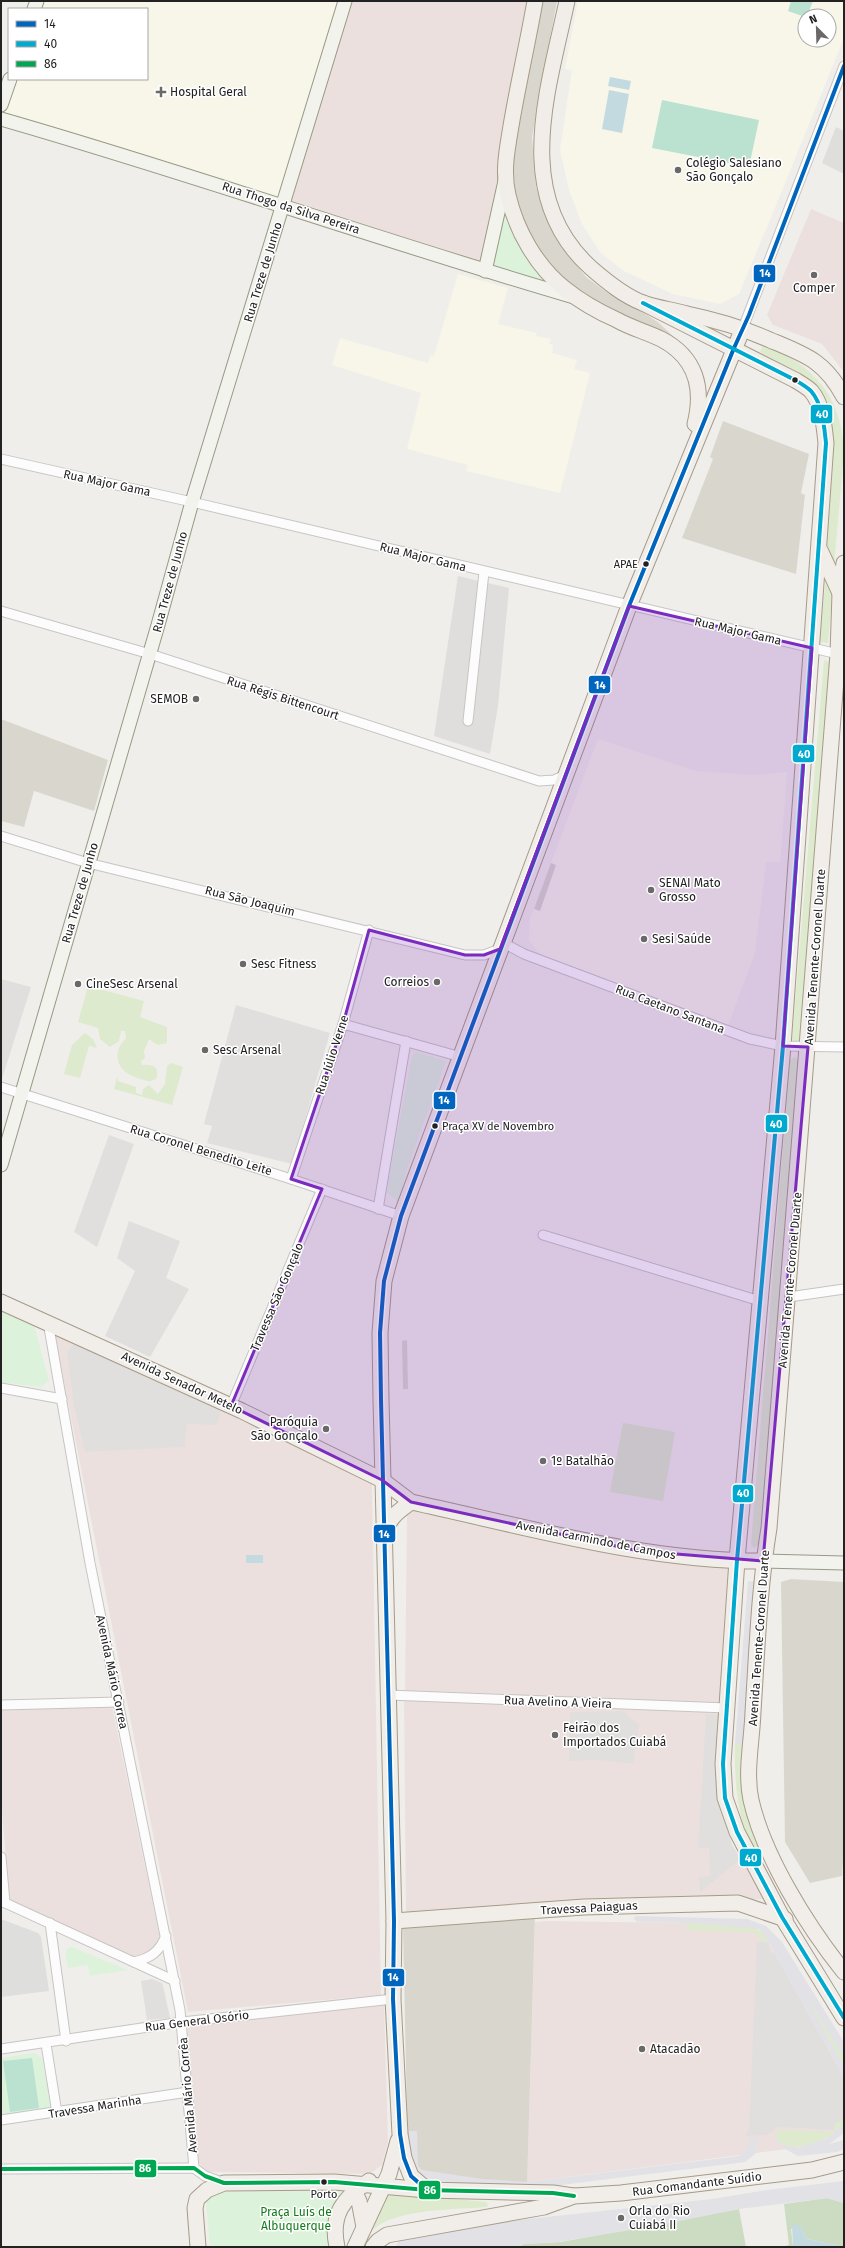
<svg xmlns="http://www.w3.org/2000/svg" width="845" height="2248" font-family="'Fira Sans',sans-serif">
<rect width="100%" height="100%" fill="#f0eeeb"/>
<!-- residential -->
<g fill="#dfdedc">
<polygon points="836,127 844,131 844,174 822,163"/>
<polygon points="458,576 509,588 498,706 490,754 434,736"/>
</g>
<!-- commercial -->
<g fill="#ece0de">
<polygon points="349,1 530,1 482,265 289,202"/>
<polygon points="811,209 844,223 844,372 822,344 773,325 767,315"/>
<polygon points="54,1331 372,1483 381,1995 188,2012"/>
<polygon points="407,1508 733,1563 720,1705 405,1693"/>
<polygon points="404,1699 721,1711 718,1799 732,1845 765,1899 406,1915"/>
<polygon points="112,1706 160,1939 151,1950 134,1957 9,1901 1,1795 1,1709"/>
<polygon points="547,1921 690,1923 763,1933 844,2078 844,2124 833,2135 796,2148 527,2182 535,1922"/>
<polygon points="384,2004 388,2142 382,2165 370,2174 207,2172 198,2162 187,2026"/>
</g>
<!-- education -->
<g fill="#f7f6e9" fill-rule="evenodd">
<polygon points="37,1 344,1 283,205 1,119 1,105 10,79 147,79 147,9 34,9"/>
<path d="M578 1H844V38L779 198 739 294 720 304 673 294 622 270 600 252 582 224 569 190 560 150 572 70 565 69ZM805 16H829V40H805Z"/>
<polygon points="458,274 508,288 498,324 537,333 536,336 551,339 549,344 553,345 552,353 577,360 574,369 590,373 560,493 466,471 468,465 407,449 421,393 332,365 340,338 428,363 430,355 434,356"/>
<polygon points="598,739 696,771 752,775 787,772 780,862 766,862 755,953 728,1025 540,955 529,940 530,919"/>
</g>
<!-- religious -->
<polygon fill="#dededc" points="1,1919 38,1933 41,1937 49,1991 1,1997"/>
<!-- construction -->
<g fill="#d9d7cd">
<polygon points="538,1 557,1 532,137 536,187 544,212 567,253 586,277 609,294 640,310 659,323 675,338 623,320 547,269 518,215 509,157"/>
<polygon points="723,421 809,454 801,493 805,495 796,574 682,538 713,459 710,457"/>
<polygon points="1,719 108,760 94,811 34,791 24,827 1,821"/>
<polygon points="551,863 556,865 540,911 534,909"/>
<polygon points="407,1340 408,1389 403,1389 402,1341"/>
<polygon points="791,1579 844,1582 844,1845 842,1876 810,1883 785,1842 781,1582"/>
<polygon points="535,1916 527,2185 425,2180 408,2164 403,1927"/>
</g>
<!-- grass -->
<g fill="#ddeacd">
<path d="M763 345C815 365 842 397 844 453L834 566 826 549 833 467 832 422 817 393 807 381 791 369 760 352Z"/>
<polygon points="826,577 832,595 828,643 819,642"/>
<polygon points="824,660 830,662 801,1040 798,1043 794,1043 792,1039"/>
<path d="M88 986 144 1001 140 1017 167 1027V1043L158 1045 149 1039 144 1051 145 1058 141 1061 142 1065C152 1064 161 1067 156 1079 150 1082 147 1081 141 1079 119 1074 109 1056 126 1038L125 1031H121L119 1041 110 1047 100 1039 98 1028 78 1022Z"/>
<polygon points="85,1033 93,1039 97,1048 89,1046 80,1078 64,1074 72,1045"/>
<polygon points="795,1057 798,1060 760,1544 754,1548 751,1544 790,1060"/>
<polygon points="171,1063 183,1067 172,1105 114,1089 117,1077 118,1081 136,1087 136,1093 142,1095 143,1089 149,1085 158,1094 165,1084 167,1066"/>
<polygon points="623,1423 675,1432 663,1501 610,1492"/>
<path d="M735 1744 743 1745 761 1844 759 1850C736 1835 734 1770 735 1744Z"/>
<polygon points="687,1922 756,1928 763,1933 769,1943 764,1942 753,1932 687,1930"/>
<polygon points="798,1984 844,2057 844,2066"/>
<path d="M844 2119V2124C830 2140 794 2157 776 2139L777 2130 834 2132 835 2123Z"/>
<path d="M385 2192 486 2202 488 2205 487 2207C455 2210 389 2208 369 2234Z"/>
</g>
<!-- forest -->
<g fill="#ccdcc3">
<polygon points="827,2198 844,2203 844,2247 807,2239 800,2226 791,2229 793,2247 781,2247 789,2245 784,2204"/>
<polygon points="739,2209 746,2247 519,2247 524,2244 561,2242"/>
</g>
<!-- park -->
<g fill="#dcf2db">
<polygon points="507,214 557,289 490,268 504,215"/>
<polygon points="416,1052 446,1061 407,1169 398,1201 387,1193 388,1183 412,1057"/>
<polygon points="1,1310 34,1325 49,1381 41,1387 1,1382"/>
<polygon points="72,1947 128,1970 90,1976 88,1965 68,1968 65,1954 67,1949"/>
<polygon points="34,2053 42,2058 51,2107 43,2111 1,2116 1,2058"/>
<polygon points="333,2189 343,2192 333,2247 210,2247 206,2201 216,2192"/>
</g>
<!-- pitch -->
<g fill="#bbe2d1">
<polygon points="791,1 813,1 807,16 805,17 788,11"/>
<polygon points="662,100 759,120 749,167 652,148"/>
<polygon points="32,2058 39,2108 10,2112 3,2061"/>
</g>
<!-- parking -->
<g fill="#e0dfde">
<polygon points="1,979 31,987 1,1082"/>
<polygon points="236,1005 330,1033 292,1164 207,1143 212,1126 204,1124"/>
<polygon points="109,1135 134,1144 97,1247 74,1232"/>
<polygon points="129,1221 180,1241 166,1278 189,1289 150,1357 105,1336 135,1271 117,1258"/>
<polygon points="74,1344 221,1411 217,1425 187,1424 185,1447 85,1452 74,1406 67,1352"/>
<polygon points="623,1711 639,1725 633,1764 599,1760 569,1761 570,1712"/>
<polygon points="706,1714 720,1715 718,1799 732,1845 741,1859 700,1892 699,1877 710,1876 709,1848 698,1848"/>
<polygon points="757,1942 769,1943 770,1953 774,1952 844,2078 842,2083 844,2088 844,2119 835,2123 834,2130 778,2127 767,2135 745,2136 749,2129"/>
<polygon points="152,1979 162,1983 163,1986 170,2018 147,2020 141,1981"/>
</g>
<!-- plaza -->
<g fill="#e2e1e5">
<polygon points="748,1581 756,1582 743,1745 735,1744"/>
<polygon points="635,1916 747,1919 766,1926 782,1942 844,2042 844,2057 804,1994 844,2066 844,2078 769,1943 759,1929 690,1923 637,1922 634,1919"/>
<polygon points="844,2124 844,2133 829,2144 844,2140 844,2149 837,2152 798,2156 787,2150 777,2142 776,2139 783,2145 797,2148 827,2138"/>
<polygon points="409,2131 417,2131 418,2166 422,2170 482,2179 527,2182 739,2156 747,2149 750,2138 758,2137 755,2154 745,2162 553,2186 492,2188 419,2178 408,2164"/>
<polygon points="844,2181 844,2203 827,2198 739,2209 655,2226 558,2242 524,2244 519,2247 395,2247 402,2237 501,2222 712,2199 767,2190"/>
</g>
<!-- water -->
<g fill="#c2dae0">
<polygon points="610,77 631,81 629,90 608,86"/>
<polygon points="609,90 629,94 622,133 602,129"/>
<rect x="246" y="1555" width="17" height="8"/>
<polygon points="792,2224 800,2226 807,2239 844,2247 793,2247"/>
</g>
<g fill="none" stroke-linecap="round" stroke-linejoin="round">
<defs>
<g id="street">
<polyline points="743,328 844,66"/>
<polyline points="1,459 192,502 838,654"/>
<polyline points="1,611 150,654 539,781 554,780 565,775"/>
<polyline points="468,721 484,572"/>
<polyline points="1,836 88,863 465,955 484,955 500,949"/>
<polyline points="502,942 524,954 750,1039 783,1046 844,1047"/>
<polyline points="343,1024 461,1057"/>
<polyline points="1,1087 291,1179 401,1216"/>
<polyline points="291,1179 343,1024 369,930"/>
<polyline points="378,1209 406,1041"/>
<polyline points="543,1235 760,1301"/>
<polyline points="789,1297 844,1289"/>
<polyline points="48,1322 90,1563 180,2010 194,2168"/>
<polyline points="1,1388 62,1399"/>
<polyline points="231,1406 322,1189"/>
<polyline points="388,1695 727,1708"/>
<polyline points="1,1705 119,1702"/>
<polyline points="1,1857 5,1903"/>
<polyline points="1,1901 175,1981"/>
<polyline points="50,1923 66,2041"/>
<path d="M134 1962C151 1958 159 1952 166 1936"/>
<polyline points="46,2044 57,2113"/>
<polyline points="1,2049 182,2022 393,1999"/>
<polyline points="1,2120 188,2092"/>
<polyline points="1,2169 194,2168 205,2176 224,2183"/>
</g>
<g id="secondary">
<polyline points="34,9 37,1"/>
<polyline points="1,105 10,79"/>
<path d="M1 119C193 174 382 241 574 297"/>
<polyline points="485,271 505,181"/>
<polyline points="1,1165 158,625 192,502 345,1"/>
<polyline points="763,1561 844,1563"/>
</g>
<g id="primary">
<path d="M535 1C528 41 519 80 512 120 508 145 502 170 508 195 516 230 536 266 565 289 580 301 599 312 617 320 631 328 647 332 661 339 696 357 704 388 695 424"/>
<path d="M567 1C548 91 511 196 591 268 606 281 624 296 643 303 657 308 673 310 687 314 716 320 743 328 770 340 806 355 825 361 844 397"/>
<path d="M643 303 795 380C800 383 807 387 811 391 823 405 824 426 826 443L783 1046 737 1560 723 1764 725 1798 737 1832 782 1917 844 2018"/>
<polyline points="820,550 840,593"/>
<path d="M844 563 840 593 838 654 769 1528C759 1589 757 1651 753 1712 752 1741 745 1772 751 1800 764 1857 808 1927 844 1972"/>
<path d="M1 1302 242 1411 382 1480 411 1502C527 1527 644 1561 763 1561"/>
<path d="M385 1533C389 1517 399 1511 411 1502"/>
<polyline points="394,1921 584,1907 738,1903 785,1919"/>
<polyline points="351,2185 359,2201 364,2227"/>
<polyline points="427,2190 411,2176 404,2158 400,2134 393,1999 394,1921 381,1400 380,1333 384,1281 401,1216 629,606 743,328"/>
<polyline points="198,2247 195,2208 197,2199 207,2190 224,2183 334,2182 427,2190 553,2193 573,2196"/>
<path d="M337 2247C330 2215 343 2198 369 2181"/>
<polyline points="355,2247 389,2174 398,2141"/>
<polyline points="373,2247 378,2241 387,2235 544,2207 574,2196 621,2193 812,2170 844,2162"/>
</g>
</defs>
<!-- street casing -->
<use href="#street" stroke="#c6c5c3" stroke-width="11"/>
<!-- secondary casing -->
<use href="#secondary" stroke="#989984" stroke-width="15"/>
<!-- primary casing -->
<use href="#primary" stroke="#a59b89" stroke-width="17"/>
<!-- street -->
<use href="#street" stroke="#fdfcfc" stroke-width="9"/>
<!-- secondary -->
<use href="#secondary" stroke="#f3f3ed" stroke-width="13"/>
<!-- primary -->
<use href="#primary" stroke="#f1ede8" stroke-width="15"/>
<defs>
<polyline id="bus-1" points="427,2190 411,2176 404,2158 400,2134 393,1999 394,1921 381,1400 380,1333 384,1281 401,1216 629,606 734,348 749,315 844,66"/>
<path id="bus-2" d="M643 303 795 380C800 383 807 387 811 391 823 405 824 426 826 443L783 1046 737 1560 723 1764 725 1798 737 1832 782 1917 844 2018"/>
<polyline id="bus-3" points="1,2169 194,2168 205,2176 224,2183 334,2182 427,2190 553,2193 574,2196"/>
</defs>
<!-- bus-1 casing -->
<use href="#bus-1" stroke="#fff" stroke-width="7"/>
<!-- bus-2 casing -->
<use href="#bus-2" stroke="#fff" stroke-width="7"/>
<!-- bus-3 casing -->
<use href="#bus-3" stroke="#fff" stroke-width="7"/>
<!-- bus-1 -->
<use href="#bus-1" stroke="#0065bd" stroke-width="4"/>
<!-- bus-2 -->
<use href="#bus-2" stroke="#00a9ce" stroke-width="4"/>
<!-- bus-3 -->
<use href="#bus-3" stroke="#00a651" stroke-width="4"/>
</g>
<!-- marked area -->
<path fill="#7b2cbf" fill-opacity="0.2" stroke="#7b2cbf" stroke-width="3" stroke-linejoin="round" d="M629 606 812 648 783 1046 808 1047 763 1561 639 1551 411 1502 382 1480 231 1406 322 1189 291 1179 343 1024 369 930 465 955H484L500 949Z"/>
<!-- markers -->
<g fill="#6a6968" stroke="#fff" stroke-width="1.5">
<path d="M159 86h4v4h4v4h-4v4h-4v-4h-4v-4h4z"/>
<circle cx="678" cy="170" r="4"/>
<circle cx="814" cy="275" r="4"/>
<circle cx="196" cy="699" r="4"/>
<circle cx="651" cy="890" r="4"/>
<circle cx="644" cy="939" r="4"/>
<circle cx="243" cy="964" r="4"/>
<circle cx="437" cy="982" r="4"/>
<circle cx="78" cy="984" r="4"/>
<circle cx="205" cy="1050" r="4"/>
<circle cx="326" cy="1429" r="4"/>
<circle cx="543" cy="1461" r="4"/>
<circle cx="555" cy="1735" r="4"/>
<circle cx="642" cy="2049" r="4"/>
<circle cx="621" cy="2218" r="4"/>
</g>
<g fill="#222" stroke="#fff" stroke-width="1.5">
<circle cx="795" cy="380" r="3.5"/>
<circle cx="646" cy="564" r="3.5"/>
<circle cx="435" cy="1126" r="3.5"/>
<circle cx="324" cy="2182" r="3.5"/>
</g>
<g text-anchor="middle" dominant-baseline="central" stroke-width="3" stroke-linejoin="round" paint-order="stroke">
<!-- bus labels -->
<g font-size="11" fill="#222" stroke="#fff" text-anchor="end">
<text x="638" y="564">APAE</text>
<text x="442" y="1126" text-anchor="start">Praça XV de Novembro</text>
<text x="324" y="2194" text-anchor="middle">Porto</text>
</g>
<!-- poi labels -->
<g font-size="12" fill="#222" stroke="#fff" text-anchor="start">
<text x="170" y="92">Hospital Geral</text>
<text x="686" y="163">Colégio Salesiano<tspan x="686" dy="14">São Gonçalo</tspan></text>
<text x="814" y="288" text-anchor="middle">Comper</text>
<text x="188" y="699" text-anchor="end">SEMOB</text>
<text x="659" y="883">SENAI Mato<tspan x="659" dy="14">Grosso</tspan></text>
<text x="652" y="939">Sesi Saúde</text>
<text x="251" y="964">Sesc Fitness</text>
<text x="429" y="982" text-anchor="end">Correios</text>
<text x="86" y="984">CineSesc Arsenal</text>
<text x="213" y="1050">Sesc Arsenal</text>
<text x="318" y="1422" text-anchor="end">Paróquia<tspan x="318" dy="14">São Gonçalo</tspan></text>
<text x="551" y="1461">1º Batalhão</text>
<text x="563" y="1728">Feirão dos<tspan x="563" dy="14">Importados Cuiabá</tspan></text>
<text x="650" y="2049">Atacadão</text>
<text x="629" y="2211">Orla do Rio<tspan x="629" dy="14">Cuiabá II</tspan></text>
</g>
<!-- street labels -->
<g font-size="12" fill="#222" stroke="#fff">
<text transform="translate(291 208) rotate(18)">Rua Thogo da Silva Pereira</text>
<text transform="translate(263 272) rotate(-73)">Rua Treze de Junho</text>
<text transform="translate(107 483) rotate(12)">Rua Major Gama</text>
<text transform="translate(423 557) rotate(14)">Rua Major Gama</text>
<text transform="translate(170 582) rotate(-75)">Rua Treze de Junho</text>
<text transform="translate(738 631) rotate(13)">Rua Major Gama</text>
<text transform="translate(283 698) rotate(18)">Rua Régis Bittencourt</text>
<text transform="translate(80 893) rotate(-74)">Rua Treze de Junho</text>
<text transform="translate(250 901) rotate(14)">Rua São Joaquim</text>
<text transform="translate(815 957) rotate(-86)">Avenida Tenente-Coronel Duarte</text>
<text transform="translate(670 1009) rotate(21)">Rua Caetano Santana</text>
<text transform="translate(332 1055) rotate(-72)">Rua Júlio Verne</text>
<text transform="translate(201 1150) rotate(17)">Rua Coronel Benedito Leite</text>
<text transform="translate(790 1280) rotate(-85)">Avenida Tenente-Coronel Duarte</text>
<text transform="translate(277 1297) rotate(-67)">Travessa São Gonçalo</text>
<text transform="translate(182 1383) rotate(25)">Avenida Senador Metelo</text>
<text transform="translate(596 1540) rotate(11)">Avenida Carmindo de Campos</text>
<text transform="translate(759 1638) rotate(-86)">Avenida Tenente-Coronel Duarte</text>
<text transform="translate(112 1672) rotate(78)">Avenida Mário Correa</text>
<text transform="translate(558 1702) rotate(2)">Rua Avelino A Vieira</text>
<text transform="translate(589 1908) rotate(-3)">Travessa Paiaguas</text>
<text transform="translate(197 2021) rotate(-7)">Rua General Osório</text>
<text transform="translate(188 2095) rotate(-95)">Avenida Mário Corrêa</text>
<text transform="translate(95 2107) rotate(-9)">Travessa Marinha</text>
<text transform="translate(697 2184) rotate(-7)">Rua Comandante Suídio</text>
</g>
<!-- park labels -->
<g font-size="12" fill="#157b1c" stroke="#fff">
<text x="296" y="2212">Praça Luís de<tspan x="296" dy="14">Albuquerque</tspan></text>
</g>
</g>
<g stroke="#fff" stroke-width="1.5">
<rect x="753" y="264" width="23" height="19" rx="4" fill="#0065bd"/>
<rect x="810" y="404" width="23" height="20" rx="4" fill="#00a9ce"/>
<rect x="588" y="675" width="23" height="19" rx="4" fill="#0065bd"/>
<rect x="792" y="744" width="23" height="19" rx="4" fill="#00a9ce"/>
<rect x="433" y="1091" width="23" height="19" rx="4" fill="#0065bd"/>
<rect x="765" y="1114" width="23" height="19" rx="4" fill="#00a9ce"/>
<rect x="732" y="1484" width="22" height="19" rx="4" fill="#00a9ce"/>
<rect x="373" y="1524" width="23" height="19" rx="4" fill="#0065bd"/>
<rect x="739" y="1848" width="23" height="19" rx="4" fill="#00a9ce"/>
<rect x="382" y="1968" width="23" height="19" rx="4" fill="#0065bd"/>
<rect x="134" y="2159" width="23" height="19" rx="4" fill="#00a651"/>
<rect x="418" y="2180" width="23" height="20" rx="4" fill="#00a651"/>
</g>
<g font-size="11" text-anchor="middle" font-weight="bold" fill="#fff">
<text x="765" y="277">14</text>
<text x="822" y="418">40</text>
<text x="600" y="689">14</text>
<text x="804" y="758">40</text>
<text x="444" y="1104">14</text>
<text x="776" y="1128">40</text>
<text x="743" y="1497">40</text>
<text x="384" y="1538">14</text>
<text x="751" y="1862">40</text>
<text x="393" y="1981">14</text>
<text x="145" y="2172">86</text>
<text x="430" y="2194">86</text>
</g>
<!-- border -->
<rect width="845" height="2248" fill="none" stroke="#222222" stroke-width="4"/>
<!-- legend -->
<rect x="8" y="8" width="140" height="72" fill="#ffffff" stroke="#a7a7a7"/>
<rect x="16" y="21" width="20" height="6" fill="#0065bd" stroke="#a7a7a7"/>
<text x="44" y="28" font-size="12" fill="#222222">14</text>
<rect x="16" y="41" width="20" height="6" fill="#00a9ce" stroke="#a7a7a7"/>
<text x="44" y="48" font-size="12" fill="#222222">40</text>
<rect x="16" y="61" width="20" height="6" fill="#00a651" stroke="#a7a7a7"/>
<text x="44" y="68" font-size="12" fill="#222222">86</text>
<!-- north arrow -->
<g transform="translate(817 28) rotate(337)"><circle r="19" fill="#ffffff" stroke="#a7a7a7"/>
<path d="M0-3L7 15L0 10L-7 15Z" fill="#6a6968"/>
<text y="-6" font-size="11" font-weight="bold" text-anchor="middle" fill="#222222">N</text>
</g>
</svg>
